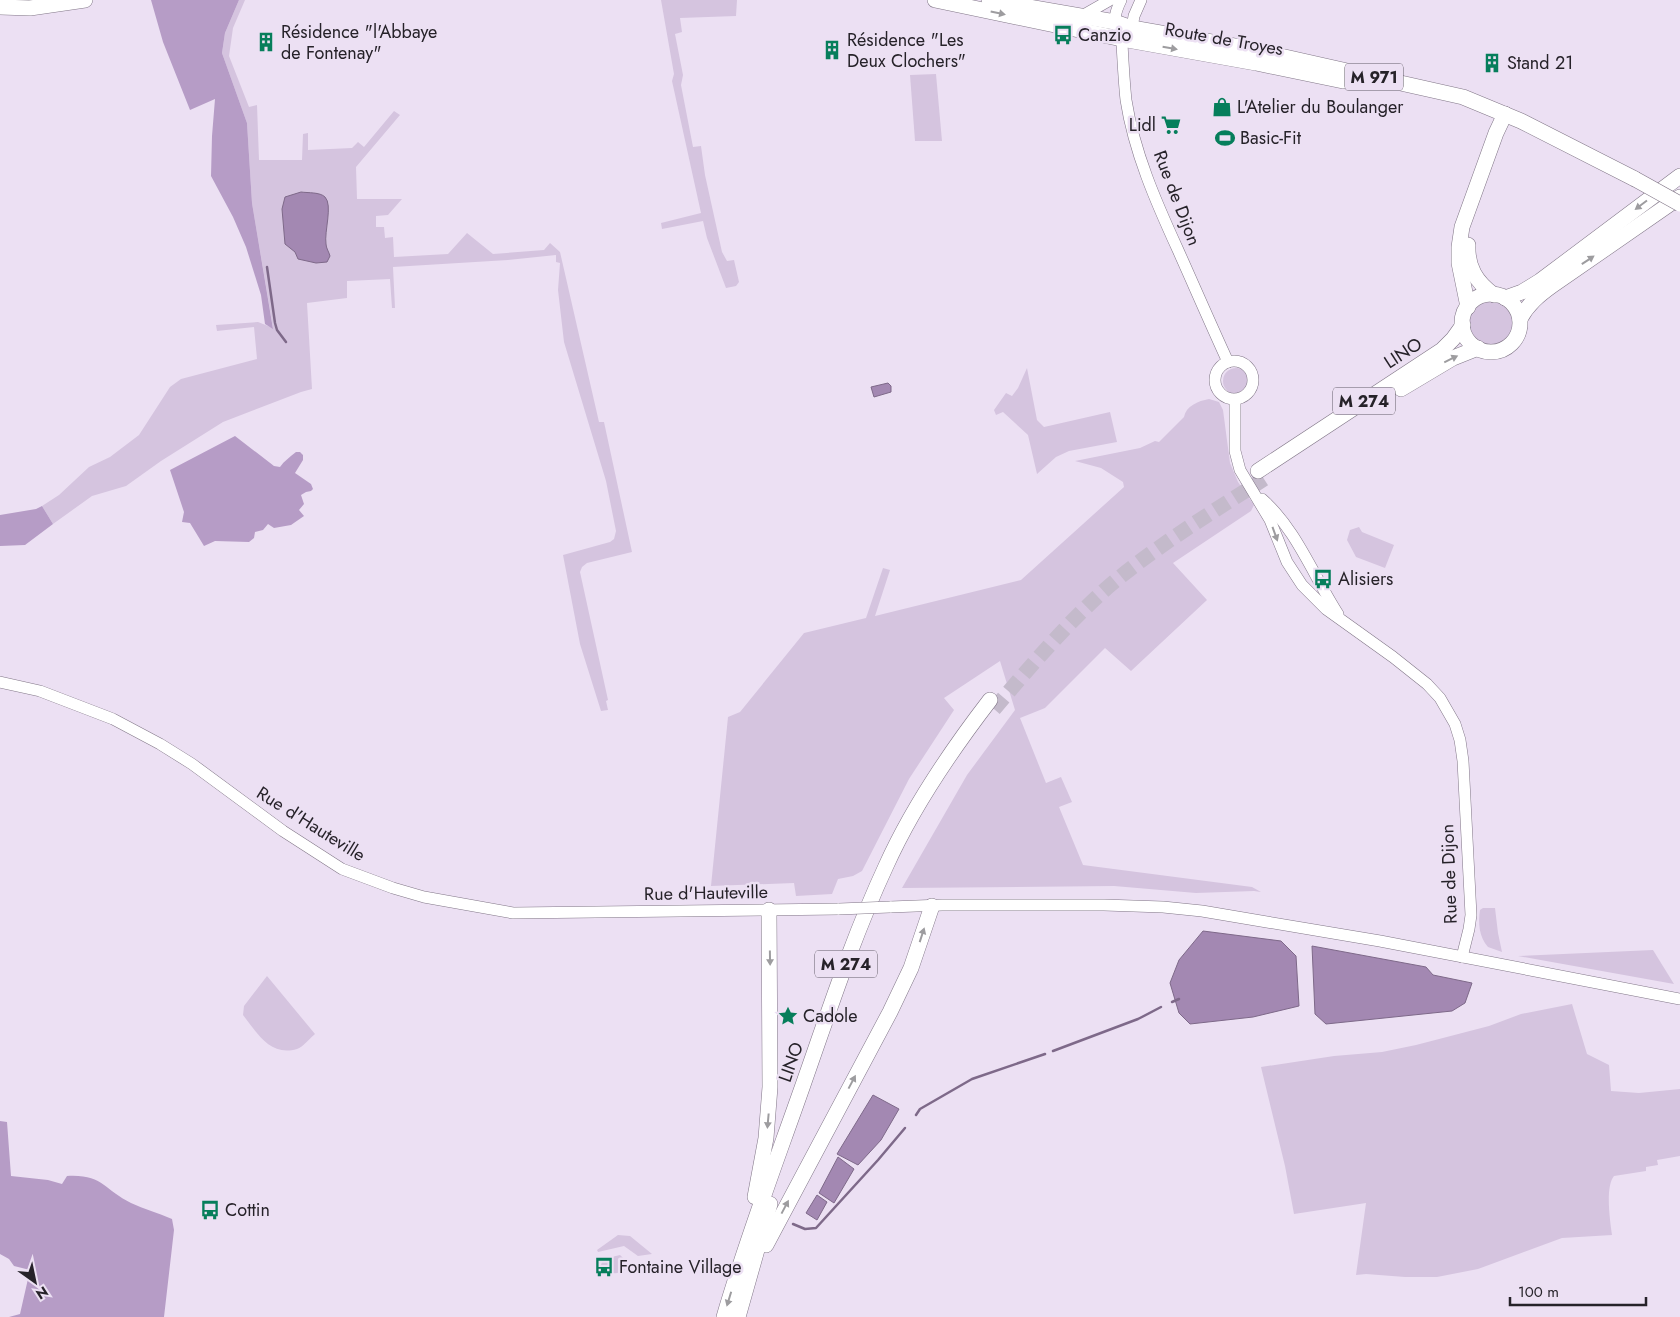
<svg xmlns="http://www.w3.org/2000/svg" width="1680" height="1317" font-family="Jost,sans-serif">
<rect width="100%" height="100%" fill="#ece0f3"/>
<!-- green -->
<g fill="#d5c4df">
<polygon points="239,0 245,0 233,28 229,56 249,107 257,105 259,160 302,160 303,134 308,133 308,150 352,148 358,142 364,147 394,111 400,115 356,167 357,199 402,199 388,215 376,216 376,227 384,227 385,238 393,237 394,257 448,254 467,233 493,254 544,250 550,243 560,252 599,422 604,422 632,552 587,563 582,567 580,572 608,700 606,701 608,710 601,711 580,644 563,555 610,542 614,539 616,531 606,481 564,342 558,290 560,263 556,262 556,255 508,260 393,267 395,308 392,308 390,279 347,281 347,298 307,303 312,389 301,392 223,422 161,461 126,486 92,496 53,524 42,506 59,495 89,467 110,457 139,435 170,387 181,379 257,359 254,327 217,331 216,325 258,322 273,328 252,203 247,123 222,53 225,33"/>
<polygon points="661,0 737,0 736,16 680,18 682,32 675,34 683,75 681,85 693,147 701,146 705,175 722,252 727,261 734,260 739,282 736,286 726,288 707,238 703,221 662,229 661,223 701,213 672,81 674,74"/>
<polygon points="936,74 942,141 915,141 910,75"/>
<circle cx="1492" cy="323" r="23"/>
<circle cx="1236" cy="381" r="13"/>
<polygon points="1027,368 1037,420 1044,427 1110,412 1117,442 1069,451 1056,457 1037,474 1028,435 1003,412 996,415 994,410 1006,393 1012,396 1018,388"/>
<path d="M1209 399 1219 402 1223 410 1230 463 1238 482 1254 505 1251 511 1173 563 1207 600 1131 671 1105 648 1045 708 1020 718 1046 783 1061 777 1072 802 1059 807 1083 865 1252 887 1261 892 1254 891 1196 893 1114 886 902 888 967 775 1015 710 1000 661 944 698 954 710 909 779 862 871 853 876 838 879 832 894 796 896 794 883 711 886 728 717 740 712 804 633 866 618 883 568 890 570 875 616 1021 580 1124 487 1123 482 1101 468 1075 461 1140 448 1155 441 1159 442 1184 417C1186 406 1198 401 1209 399Z"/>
<polygon points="1359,527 1362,532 1394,545 1385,568 1356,557 1347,540 1350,530"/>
<path d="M1483 908H1495L1498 933 1502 952 1488 947C1479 937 1478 923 1480 910Z"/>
<polygon points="1653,950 1674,984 1518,956"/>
<path d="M267 976 315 1034C310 1038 303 1047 297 1049 270 1057 257 1033 243 1015L244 1006Z"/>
<path d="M1572 1004 1587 1054 1609 1065 1611 1091 1639 1093 1680 1089V1156L1657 1160 1658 1165 1646 1167V1171L1614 1176C1605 1187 1610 1220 1612 1235L1562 1238 1478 1269 1437 1277H1405L1366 1274 1356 1275 1366 1203 1294 1214 1285 1166 1261 1067 1334 1056 1382 1052 1416 1045 1489 1026 1521 1014Z"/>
<polygon points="618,1235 630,1236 652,1254 638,1256 624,1246 598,1252 597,1250"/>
<path d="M620 1255C626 1260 628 1265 624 1271 617 1274 612 1274 605 1270L607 1267 601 1265 603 1259Z"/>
</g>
<!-- forest -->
<g fill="#b69cc6">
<polygon points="151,0 239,0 225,33 222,53 247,123 252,203 273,329 265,324 261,295 246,247 233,217 211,176 212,136 215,99 190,110 163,42"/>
<path d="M235 436 274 466 280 467C284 461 290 457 296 452H300L303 455V460L295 473 311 484 313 489 311 491 306 492 301 495 304 504 299 510 304 516 291 525 274 528 268 524 263 530 255 532 254 538 249 542 215 541 204 546 190 523 182 522 184 512 170 470Z"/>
<polygon points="42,506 53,524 25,545 0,546 0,515 36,509"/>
<path d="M0 1121 7 1122 11 1176 48 1180 62 1184 67 1176C103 1174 104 1190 131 1203 144 1209 158 1213 172 1219L174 1230 164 1317H9L20 1314 30 1270 14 1266 9 1259 0 1254Z"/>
</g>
<!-- water -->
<g fill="#a388b2" stroke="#7e6989">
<path d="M301 192C308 193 320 192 325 197 333 205 324 232 326 244 326 248 329 252 330 256L327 262 316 263 298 259 295 252 285 244 282 209 285 197Z"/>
<polygon points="888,383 891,386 891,392 874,397 871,387"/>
<polygon points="1203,931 1281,941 1296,956 1299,1006 1253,1017 1190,1024 1179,1013 1170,983 1179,960"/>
<polygon points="1312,946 1426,967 1433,975 1472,983 1465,1003 1452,1011 1326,1024 1315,1014"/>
<polygon points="873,1095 899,1109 881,1140 858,1165 837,1154"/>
<polygon points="838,1157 854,1169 834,1203 819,1193"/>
<polygon points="817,1195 827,1202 817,1220 806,1213"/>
</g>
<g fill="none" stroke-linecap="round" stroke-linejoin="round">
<!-- stream -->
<g stroke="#7e6989" stroke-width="2.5">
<polyline points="267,267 275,323 277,330 286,342"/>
<polyline points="1172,1002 1179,999"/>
<polyline points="1053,1051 1138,1019 1161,1007"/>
<polyline points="916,1115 920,1109 972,1079 1045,1054"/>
<polyline points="793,1224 805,1229 816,1228 878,1160 905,1128"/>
</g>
<!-- trunk-tunnel -->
<path stroke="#c4bacb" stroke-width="15" stroke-dasharray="15 8" stroke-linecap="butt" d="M994 709C1030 667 1066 624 1108 587 1156 546 1211 513 1264 479"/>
<defs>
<g id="tertiary">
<path d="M1121 0C1108 27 1121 21 1122 43 1123 62 1124 81 1126 100 1134 152 1156 202 1178 250 1195 288 1211 325 1228 362"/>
<polyline points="1082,16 1110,0"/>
<polyline points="1128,33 1132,28 1134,16 1141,0"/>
<circle cx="1234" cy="380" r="19"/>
<polyline points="1235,400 1235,451 1240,470 1270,520 1287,562 1302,585 1326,609 1393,657 1427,684 1440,698 1455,724 1460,740 1463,761 1471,915 1469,929 1462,957"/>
<path d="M1262 499C1296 529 1313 575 1338 614"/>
<polyline points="0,682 40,691 113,719 160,744 192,764 283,831 342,869 393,888 424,897 513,913 839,909"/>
<polyline points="890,907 942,905 1104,905 1163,907 1202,911 1380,941 1680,999"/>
</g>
<g id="primary">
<polyline points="935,0 1122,39 1256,63 1343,81"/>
<polyline points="989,0 1115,22 1132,28 1240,47 1463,97 1521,121 1635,179"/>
<polyline points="0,7 30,8 85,0"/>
</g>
<g id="trunk">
<path d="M1468 245C1467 267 1476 282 1494 295"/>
<circle cx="1491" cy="323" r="29"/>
<polyline points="1505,298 1522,292 1540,281 1680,176"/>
<polyline points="1468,307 1459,263 1459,247 1462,227 1496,133 1505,114"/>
<path d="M1520 319C1528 304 1539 295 1553 285L1680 197"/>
<polyline points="1401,389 1453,358 1478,348"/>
<polyline points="1258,471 1442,350 1453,339 1463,325"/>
<polyline points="755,1197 766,1138 770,1087 769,910"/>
<polyline points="766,1245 890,1012 911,968 932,906"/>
<path d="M724 1317C747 1238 776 1162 803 1085 829 1011 853 937 886 866 913 806 950 752 990 700"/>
<polyline points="738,1317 770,1204"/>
</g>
</defs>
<!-- tertiary casing -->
<use href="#tertiary" stroke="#817687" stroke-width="12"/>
<!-- primary casing -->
<use href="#primary" stroke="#817687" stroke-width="16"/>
<!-- trunk casing -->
<use href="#trunk" stroke="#817687" stroke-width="16"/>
<!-- tertiary -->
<use href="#tertiary" stroke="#fff" stroke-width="11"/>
<!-- primary -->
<use href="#primary" stroke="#fff" stroke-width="15"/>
<!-- trunk -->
<use href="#trunk" stroke="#fff" stroke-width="15"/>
<defs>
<polyline id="tertiary-bridge" points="839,909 890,907"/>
<polyline id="primary-bridge" points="1635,179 1680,204"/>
</defs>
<!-- tertiary-bridge casing -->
<use href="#tertiary-bridge" stroke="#817687" stroke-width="12" stroke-linecap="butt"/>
<!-- primary-bridge casing -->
<use href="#primary-bridge" stroke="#817687" stroke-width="16" stroke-linecap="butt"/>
<!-- tertiary-bridge -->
<use href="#tertiary-bridge" stroke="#fff" stroke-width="11"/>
<!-- primary-bridge -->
<use href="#primary-bridge" stroke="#fff" stroke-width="15"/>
</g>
<!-- one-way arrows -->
<defs><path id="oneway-solid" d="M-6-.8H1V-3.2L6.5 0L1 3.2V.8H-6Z" transform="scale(1.25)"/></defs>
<g fill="#9d9c9f">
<use href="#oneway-solid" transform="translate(998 13) rotate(12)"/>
<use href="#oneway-solid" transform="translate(1170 48) rotate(10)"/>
<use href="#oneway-solid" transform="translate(1641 205) rotate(143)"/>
<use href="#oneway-solid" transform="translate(1588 260) rotate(-34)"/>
<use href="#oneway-solid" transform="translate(1451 359) rotate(-26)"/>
<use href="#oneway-solid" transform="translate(1275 534) rotate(70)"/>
<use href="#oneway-solid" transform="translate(922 935) rotate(-72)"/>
<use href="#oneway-solid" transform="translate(770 958) rotate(89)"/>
<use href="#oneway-solid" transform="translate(852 1082) rotate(-62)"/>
<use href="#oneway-solid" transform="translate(768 1121) rotate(95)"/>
<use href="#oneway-solid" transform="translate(785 1207) rotate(-62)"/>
<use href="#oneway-solid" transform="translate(729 1299) rotate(107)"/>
</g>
<!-- icons -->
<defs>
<symbol id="bus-bare" viewBox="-9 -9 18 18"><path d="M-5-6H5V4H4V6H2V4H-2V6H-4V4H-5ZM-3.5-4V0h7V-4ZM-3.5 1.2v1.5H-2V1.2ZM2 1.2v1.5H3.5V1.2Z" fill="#067e5b" stroke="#ece0f3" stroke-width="2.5" paint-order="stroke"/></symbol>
<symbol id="building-bare" viewBox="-9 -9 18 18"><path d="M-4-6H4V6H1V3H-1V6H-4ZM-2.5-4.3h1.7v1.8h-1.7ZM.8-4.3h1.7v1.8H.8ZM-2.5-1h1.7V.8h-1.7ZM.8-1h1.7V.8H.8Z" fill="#067e5b" stroke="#ece0f3" stroke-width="2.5" paint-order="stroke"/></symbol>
<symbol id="shop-bare" viewBox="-9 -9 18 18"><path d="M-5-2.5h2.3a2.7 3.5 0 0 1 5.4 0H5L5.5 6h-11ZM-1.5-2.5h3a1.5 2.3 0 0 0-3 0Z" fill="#067e5b" stroke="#ece0f3" stroke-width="2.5" paint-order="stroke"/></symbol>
<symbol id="supermarket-bare" viewBox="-9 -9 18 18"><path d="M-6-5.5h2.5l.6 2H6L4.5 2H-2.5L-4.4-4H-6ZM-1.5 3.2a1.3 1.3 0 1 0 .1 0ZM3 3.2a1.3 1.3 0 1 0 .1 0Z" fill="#067e5b" stroke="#ece0f3" stroke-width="2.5" paint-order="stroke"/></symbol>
<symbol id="stadium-bare" viewBox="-9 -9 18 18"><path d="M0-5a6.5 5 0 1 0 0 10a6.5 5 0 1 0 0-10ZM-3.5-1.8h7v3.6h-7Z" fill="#067e5b" stroke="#ece0f3" stroke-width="2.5" paint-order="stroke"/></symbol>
<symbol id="sight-bare" viewBox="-9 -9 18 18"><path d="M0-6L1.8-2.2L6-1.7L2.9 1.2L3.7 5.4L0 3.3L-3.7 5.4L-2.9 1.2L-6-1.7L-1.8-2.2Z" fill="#067e5b" stroke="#ece0f3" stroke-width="2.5" paint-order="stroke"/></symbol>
</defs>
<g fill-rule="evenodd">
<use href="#bus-bare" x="1049" y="21" width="28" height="28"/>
<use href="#building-bare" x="252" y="28" width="28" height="28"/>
<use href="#building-bare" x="818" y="36" width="28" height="28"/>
<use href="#building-bare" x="1478" y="49" width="28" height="28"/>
<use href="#shop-bare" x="1208" y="93" width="28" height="28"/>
<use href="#supermarket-bare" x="1157" y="111" width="28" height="28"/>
<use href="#stadium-bare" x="1211" y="124" width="28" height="28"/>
<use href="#bus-bare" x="1309" y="565" width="28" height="28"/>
<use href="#sight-bare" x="774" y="1002" width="28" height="28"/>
<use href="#bus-bare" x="196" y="1196" width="28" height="28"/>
<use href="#bus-bare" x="590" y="1253" width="28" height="28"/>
</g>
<g text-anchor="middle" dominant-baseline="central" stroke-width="5" stroke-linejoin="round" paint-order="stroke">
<!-- shield labels -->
<g fill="#ece0f3" stroke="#615b66" stroke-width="1">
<rect x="1345" y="63.5" width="58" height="27" rx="4"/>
<rect x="1333" y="387.5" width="62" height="27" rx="4"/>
<rect x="815" y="950.5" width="62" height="27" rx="4"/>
</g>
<g font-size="16" font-weight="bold" fill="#262229">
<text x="1374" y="77">M 971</text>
<text x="1364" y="401">M 274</text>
<text x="846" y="964">M 274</text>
</g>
<!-- poi labels -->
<g font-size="18" fill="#262229" stroke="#ece0f3" text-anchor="start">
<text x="281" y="32">Résidence "l'Abbaye<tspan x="281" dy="21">de Fontenay"</tspan></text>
<text x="1078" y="35">Canzio</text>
<text x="847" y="40">Résidence "Les<tspan x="847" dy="21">Deux Clochers"</tspan></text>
<text x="1507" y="63">Stand 21</text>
<text x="1237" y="107">L'Atelier du Boulanger</text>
<text x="1156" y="125" text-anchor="end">Lidl</text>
<text x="1240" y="138">Basic-Fit</text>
<text x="1338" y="579">Alisiers</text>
<text x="803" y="1016">Cadole</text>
<text x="225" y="1210">Cottin</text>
<text x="619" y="1267">Fontaine Village</text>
</g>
<!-- street labels -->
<g font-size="18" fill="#262229" stroke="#ece0f3">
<text transform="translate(1224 39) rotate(10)">Route de Troyes</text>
<text transform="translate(1177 198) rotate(69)">Rue de Dijon</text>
<text transform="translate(1403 353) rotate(-33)">LINO</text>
<text transform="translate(311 824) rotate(32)">Rue d'Hauteville</text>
<text transform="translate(1449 874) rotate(-92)">Rue de Dijon</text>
<text transform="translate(706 893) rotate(-1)">Rue d'Hauteville</text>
<text transform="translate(791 1062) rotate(-71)">LINO</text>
</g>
</g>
<!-- north arrow -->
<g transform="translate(35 1282) rotate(147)" stroke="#ece0f3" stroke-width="4" paint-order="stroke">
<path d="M0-4L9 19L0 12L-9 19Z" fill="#262229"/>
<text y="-8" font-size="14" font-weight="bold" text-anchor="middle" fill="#262229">N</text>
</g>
<!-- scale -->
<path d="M1510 1297v8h136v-8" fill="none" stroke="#262229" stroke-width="2.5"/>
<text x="1518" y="1297" font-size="15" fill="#262229" stroke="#ece0f3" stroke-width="4" paint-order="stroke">100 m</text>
</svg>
